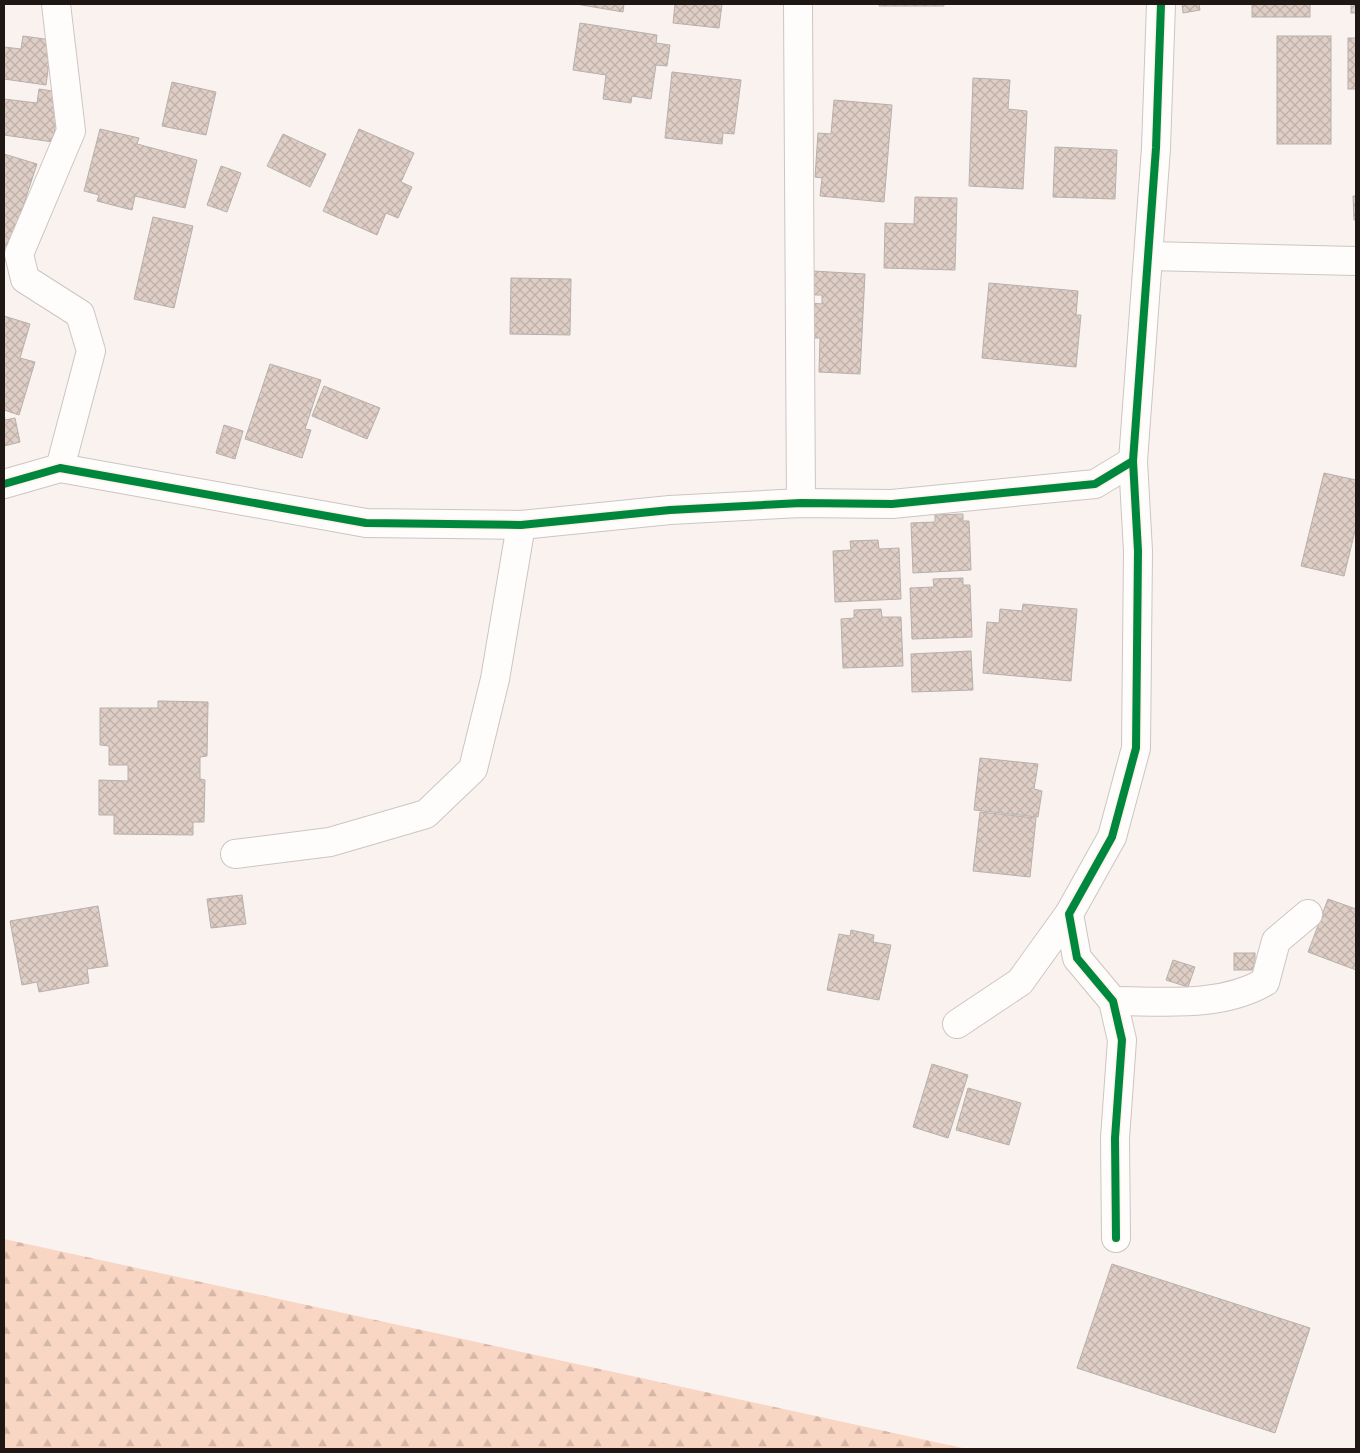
<svg xmlns="http://www.w3.org/2000/svg" width="1360" height="1453" font-family="Karla,sans-serif">
<defs>
<pattern id="forest-firs" width="22" height="20" patternUnits="userSpaceOnUse" patternTransform="scale(1.25)"><rect width="22" height="20" fill="#f9d6c4"/><path d="M5 1l3.5 6h-7zM16 11l3.5 6h-7z" fill="#d5b7a8"/></pattern>
<pattern id="building-cross-hatch" width="8" height="8" patternUnits="userSpaceOnUse" patternTransform="scale(1.25)"><rect width="8" height="8" fill="#decec6"/><path d="M0 0l8 8M0 8l8-8" fill="none" stroke="#beb0a9"/></pattern>
</defs>
<rect width="100%" height="100%" fill="#faf2ee"/>
<!-- forest -->
<polygon fill="url(#forest-firs)" points="4,1239 967,1449 4,1449"/>
<!-- building -->
<g fill="url(#building-cross-hatch)" stroke="#b8b0ac">
<polygon points="576,4 624,4 623,12"/>
<polygon points="675,4 722,4 719,28 673,23"/>
<polygon points="880,4 944,4 944,6 879,6"/>
<polygon points="1182,4 1199,4 1200,10 1183,13"/>
<rect x="1252" y="4" width="58" height="13"/>
<rect x="1351" y="4" width="5" height="9"/>
<polygon points="580,23 657,35 656,43 670,45 667,66 656,65 651,99 632,96 631,103 603,99 606,75 573,70"/>
<polygon points="23,36 52,40 46,85 4,79 4,47 21,49"/>
<rect x="1277" y="36" width="54" height="108"/>
<rect x="1348" y="38" width="8" height="51"/>
<polygon points="672,72 741,80 734,134 723,133 722,144 665,138"/>
<polygon points="973,78 1010,80 1008,109 1027,111 1023,189 969,186"/>
<polygon points="172,82 216,92 206,135 162,126"/>
<polygon points="39,89 60,92 53,142 4,135 4,99 37,103"/>
<polygon points="834,100 892,105 884,202 820,196 822,178 815,177 818,133 831,134"/>
<polygon points="100,129 139,138 137,144 197,160 185,208 135,196 132,210 97,201 99,195 84,191"/>
<polygon points="359,129 414,153 401,182 412,187 398,218 386,213 377,235 323,211"/>
<polygon points="283,134 326,154 310,187 267,166"/>
<polygon points="1055,147 1117,150 1115,199 1053,197"/>
<polygon points="4,154 37,164 5,261 4,261"/>
<polygon points="221,166 241,173 227,212 207,205"/>
<polygon points="1353,196 1356,196 1356,220 1354,220"/>
<polygon points="915,197 957,198 955,270 884,268 885,223 914,224"/>
<polygon points="153,217 193,226 174,308 134,299"/>
<polygon points="813,271 865,274 860,374 819,372 820,338 808,338 810,303 822,304 822,295 811,295"/>
<polygon points="511,278 571,279 570,335 510,334"/>
<polygon points="989,283 1078,291 1076,315 1081,315 1076,367 982,358"/>
<polygon points="4,316 30,324 20,358 35,362 19,415 4,410"/>
<polygon points="270,364 321,380 305,429 311,430 302,458 245,439"/>
<polygon points="324,386 380,408 367,439 312,416"/>
<polygon points="4,414 5,420 15,418 20,442 4,446"/>
<polygon points="224,425 243,431 235,459 216,453"/>
<polygon points="1324,473 1356,480 1356,527 1344,576 1301,566"/>
<polygon points="963,514 963,521 969,521 971,570 913,573 911,523 935,522 935,515"/>
<polygon points="878,540 879,549 899,548 901,599 835,602 833,551 851,550 850,541"/>
<polygon points="963,578 963,585 970,585 972,637 912,639 910,588 934,587 933,579"/>
<polygon points="1023,604 1077,609 1071,681 983,673 987,622 999,623 1000,609 1022,611"/>
<polygon points="881,609 882,617 901,617 903,666 843,668 841,619 854,618 854,610"/>
<polygon points="971,651 973,690 912,692 911,654"/>
<polygon points="158,701 208,702 207,756 200,757 200,779 205,780 204,822 193,822 193,835 114,834 114,815 99,815 99,780 128,781 128,765 109,765 109,746 100,745 100,708 158,708"/>
<polygon points="980,758 1038,764 1034,789 1042,791 1038,817 974,810"/>
<polygon points="980,812 1036,818 1030,877 973,871"/>
<polygon points="242,895 246,924 211,928 207,899"/>
<polygon points="1328,899 1356,909 1356,970 1308,952"/>
<polygon points="98,906 108,966 87,969 89,983 39,992 37,982 22,985 10,921"/>
<polygon points="851,930 874,935 873,942 891,945 879,1000 827,990 839,934 850,936"/>
<rect x="1234" y="953" width="21" height="17"/>
<polygon points="1173,960 1195,967 1188,987 1166,980"/>
<polygon points="932,1064 968,1075 948,1138 913,1127"/>
<polygon points="968,1088 1021,1103 1009,1145 956,1130"/>
<polygon points="1112,1264 1310,1328 1275,1433 1077,1368"/>
</g>
<g fill="none" stroke-linecap="round" stroke-linejoin="round">
<defs>
<g id="minor">
<polyline points="56,4 71,131 19,254 25,279 80,314 91,351 60,468"/>
<polyline points="798,4 801,503"/>
<polyline points="1149,256 1356,261"/>
<polyline points="4,484 60,468 366,523 521,525 670,510 801,503 892,504 1095,484 1133,461"/>
<polyline points="235,854 330,842 426,814 473,769 495,679 521,525"/>
<path d="M1113 1001C1163 1001 1220 1008 1265 982L1276 941 1308 914"/>
<polyline points="957,1024 1020,982 1069,914"/>
<polyline points="1116,1238 1115,1138 1122,1040 1113,1001 1077,958 1069,914 1112,837 1136,748 1138,551 1133,461 1156,148 1161,4"/>
</g>
</defs>
<!-- minor casing -->
<use href="#minor" stroke="#cdc5c1" stroke-width="30"/>
<!-- minor -->
<use href="#minor" stroke="#fefdfc" stroke-width="28"/>
<defs>
<g id="cycleway">
<polyline points="4,484 60,468 366,523 521,525 670,510 801,503 892,504 1095,484 1133,461"/>
<polyline points="1116,1238 1115,1138 1122,1040 1113,1001 1077,958 1069,914 1112,837 1136,748 1138,551 1133,461 1156,148 1161,4"/>
</g>
</defs>
<!-- cycleway casing -->
<use href="#cycleway" stroke="#fff1e9" stroke-width="11"/>
<!-- cycleway -->
<use href="#cycleway" stroke="#00873e" stroke-width="8"/>
</g>
<!-- border -->
<rect width="1360" height="1453" fill="none" stroke="#1f1713" stroke-width="10"/>
</svg>
